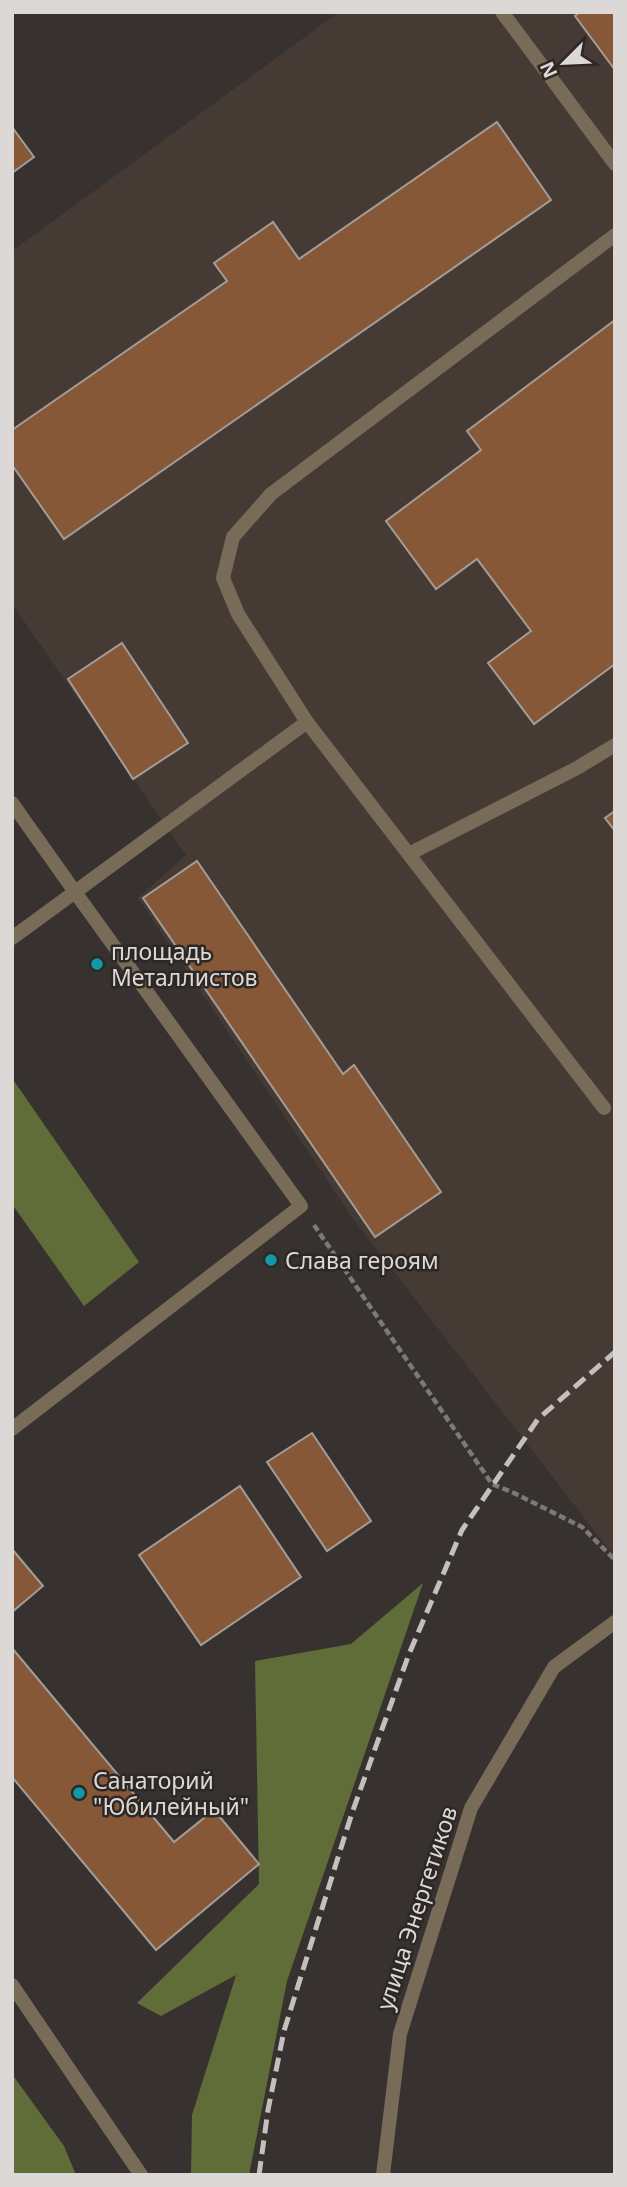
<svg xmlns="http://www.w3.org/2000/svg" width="627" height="2187" font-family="'Noto Sans',sans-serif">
<rect width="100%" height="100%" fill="#37322f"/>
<!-- built -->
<polygon fill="#453a34" points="339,12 615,12 615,1555 613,1555 354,1220 138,898 186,855 12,604 12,251"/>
<!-- forest -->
<g fill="#616d39">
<polygon points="12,1078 139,1262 84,1306 12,1204"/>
<polygon points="423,1583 287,1981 249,2175 191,2175 192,2115 236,1975 161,2016 137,2003 259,1884 255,1661 351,1644"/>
<polygon points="12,2074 64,2146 76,2175 12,2175"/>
</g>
<!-- building -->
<g fill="#865838" stroke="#a39d99" stroke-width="2">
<polygon points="580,12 615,12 615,70 575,16"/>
<polygon points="497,122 551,200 64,539 12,465 12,430 227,281 214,263 273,222 299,259"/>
<polygon points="12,127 34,157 12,173"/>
<polygon points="615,320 615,664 534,724 488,663 531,631 477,559 436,589 386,521 481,450 467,431"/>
<polygon points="122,643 188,743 133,779 68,679"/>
<polygon points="615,811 615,831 605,818"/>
<polygon points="197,861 343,1074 354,1065 441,1192 375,1237 143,898"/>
<polygon points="312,1433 371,1521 327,1551 267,1462"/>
<polygon points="240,1486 301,1577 201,1645 139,1555"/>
<polygon points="12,1549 43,1586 12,1612"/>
<polygon points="12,1648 174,1842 214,1810 259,1864 156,1950 12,1777"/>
</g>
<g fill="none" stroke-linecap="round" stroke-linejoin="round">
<!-- path -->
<polyline stroke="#7d7976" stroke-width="4.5" stroke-dasharray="7 3.5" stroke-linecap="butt" points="314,1225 492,1484 514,1493 582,1527 615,1560"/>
<!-- service -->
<g stroke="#786b57" stroke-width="14">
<polyline points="502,12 615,164"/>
<polyline points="409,854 577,768 615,745"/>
<polyline points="75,892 307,722"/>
<polyline points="604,1108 307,722 238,614 223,578 233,537 271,494 615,235"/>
</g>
<!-- minor -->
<g stroke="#786b57" stroke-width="14">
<polyline points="12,803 75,892 12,938"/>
<polyline points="12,1429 301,1206 75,892"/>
<polyline points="12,1985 141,2175"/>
<polyline points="383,2175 400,2034 471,1808 554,1667 615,1622"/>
</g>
<!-- rail -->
<polyline stroke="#c3c0be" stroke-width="5" stroke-dasharray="14 7" stroke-linecap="butt" points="259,2175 268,2110 284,2031 325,1899 352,1813 409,1654 462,1530 538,1419 615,1352"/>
</g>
<!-- markers -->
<g fill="#0f9aa8" stroke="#2d2825" stroke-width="2.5">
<circle cx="97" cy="964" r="7"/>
<circle cx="271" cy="1260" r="7"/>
<circle cx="79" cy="1793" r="7"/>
</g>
<g text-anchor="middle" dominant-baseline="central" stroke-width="5" stroke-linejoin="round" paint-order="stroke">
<!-- poi labels -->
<g font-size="23" fill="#dbd8d6" stroke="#2d2825" text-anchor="start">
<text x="111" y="951">площадь<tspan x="111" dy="26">Металлистов</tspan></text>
<text x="285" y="1260">Слава героям</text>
<text x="93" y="1780">Санаторий<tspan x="93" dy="26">"Юбилейный"</tspan></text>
</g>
<!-- street labels -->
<g font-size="23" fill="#dbd8d6" stroke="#2d2825">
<text transform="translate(416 1908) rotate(-72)">улица Энергетиков</text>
</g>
</g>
<!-- border -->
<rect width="627" height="2187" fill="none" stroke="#dbd8d6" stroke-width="28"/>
<!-- north arrow -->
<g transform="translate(564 63) rotate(246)" stroke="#2d2825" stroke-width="5" paint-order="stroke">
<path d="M0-5L12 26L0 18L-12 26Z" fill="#dbd8d6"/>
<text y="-10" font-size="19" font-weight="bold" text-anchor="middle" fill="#dbd8d6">N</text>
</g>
</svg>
